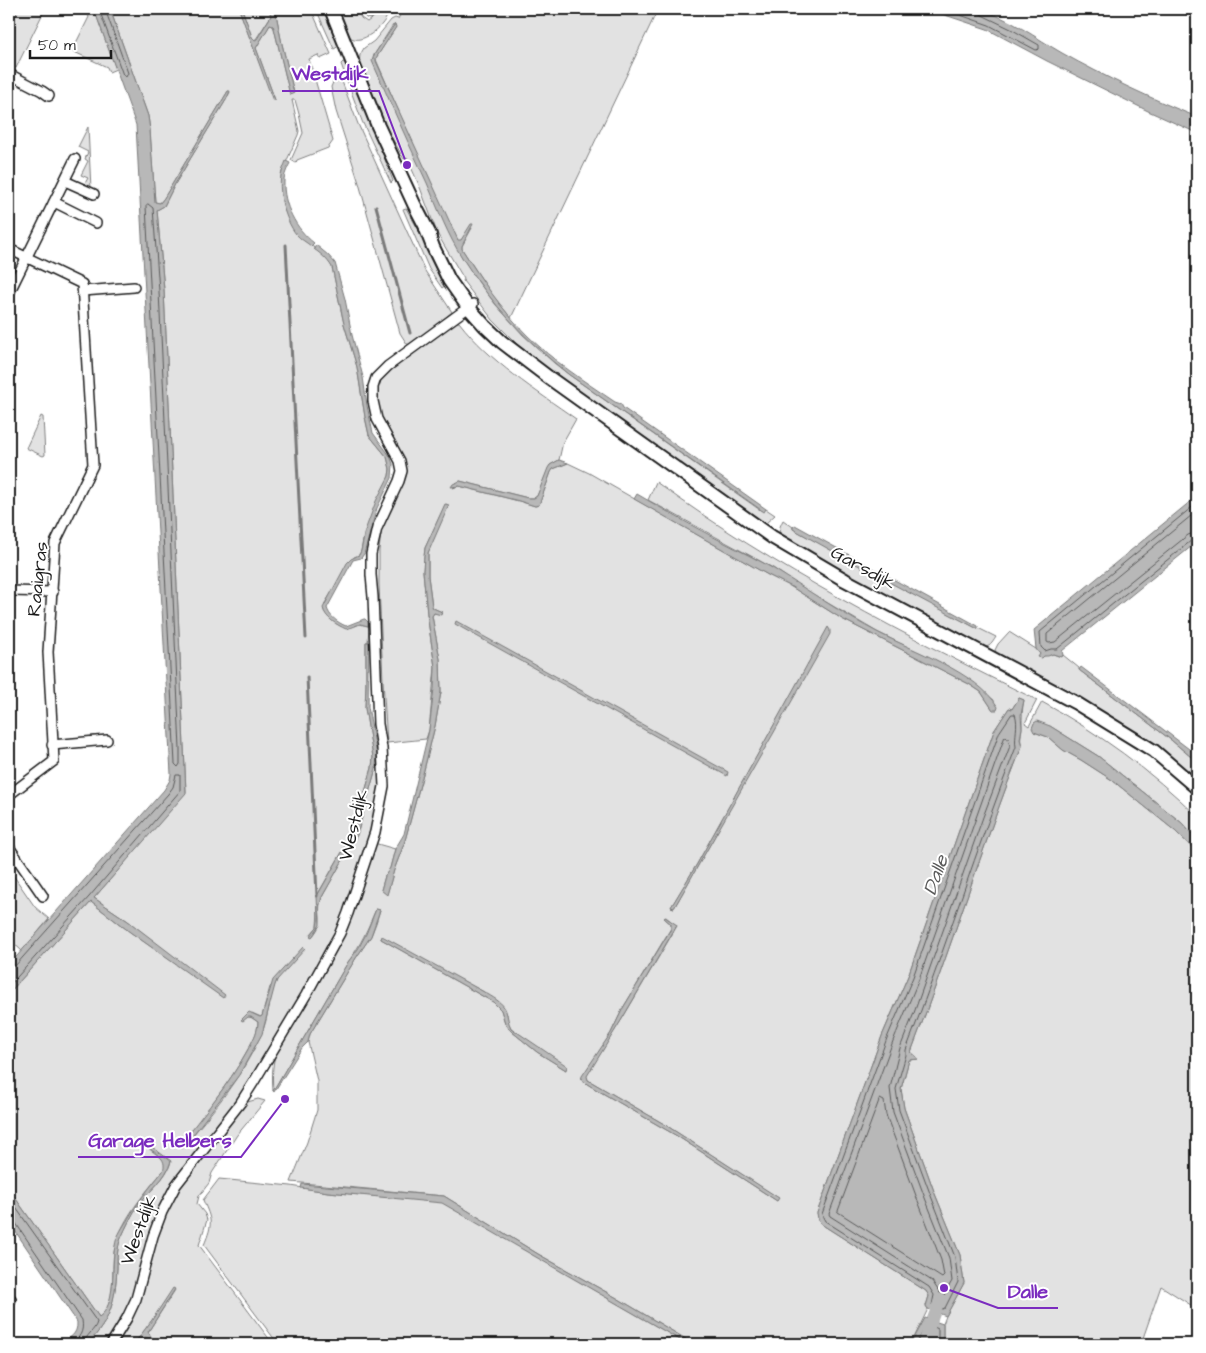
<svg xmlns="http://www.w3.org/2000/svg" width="1206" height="1353" font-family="'Architects Daughter',sans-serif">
<rect width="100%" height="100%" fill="#fff"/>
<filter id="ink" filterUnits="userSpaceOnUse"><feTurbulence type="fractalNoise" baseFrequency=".02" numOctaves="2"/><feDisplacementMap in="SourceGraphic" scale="10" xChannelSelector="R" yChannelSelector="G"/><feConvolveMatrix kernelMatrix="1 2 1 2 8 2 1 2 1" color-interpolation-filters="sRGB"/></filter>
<g filter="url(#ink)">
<!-- green -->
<g fill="#e2e2e2" stroke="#7f7f7f" fill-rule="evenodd">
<polygon points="18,9 45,9 16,68 12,66 9,72 9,28"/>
<polygon points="85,9 94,9 116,69 109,72 107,67 72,51 89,17"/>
<path d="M110 9H239L263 73 275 100 256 48 270 25 273 26 274 28 290 94 294 93 282 44 275 9H311L331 54 320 59 318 55 309 59 333 141 328 148 297 160 296 163 291 160 303 133 299 114 295 100H292L299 131 298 135 281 174 282 201 285 212 314 248V249C322 254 328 259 332 267L344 324 357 367 365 417 369 435 387 457 390 469 389 476 364 534 361 551 359 555 354 557 325 603 324 611C329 619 338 627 348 628 352 628 357 625 360 624L368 626 369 625 368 642H366V685L365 708 373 757 372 768 353 833 319 892 317 927 310 935 312 937C327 920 315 914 322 897L357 835 376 768 382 770 381 787 370 838 337 933 285 1026 230 1112 174 1184 133 1299 107 1344H87C111 1321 115 1301 117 1268 117 1258 117 1248 121 1238 126 1227 132 1214 139 1204 150 1190 166 1179 171 1162L148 1144V1148L164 1160 166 1165 163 1171C144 1194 119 1222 114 1252 111 1271 117 1305 99 1317L9 1189V993L91 902 130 932 223 997 128 921 94 898 186 792 164 290 157 210 164 206 175 184 226 100 230 92 228 91 164 198 160 203 155 202 150 130 148 116ZM277 980C268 998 269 1018 261 1035 242 1077 211 1114 182 1148L180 1146C203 1114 228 1086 247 1051 252 1042 258 1033 258 1022 253 1019 250 1015 245 1018L252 1013 261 1017 262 1016 270 987Z"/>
<polygon points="242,9 269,9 271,16 256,39 254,40 252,37"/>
<polygon points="316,9 324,9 339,43 339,46 334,49"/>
<path d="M336 9H357L361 18 367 22 374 17 370 19 366 18 360 9H387C388 12 389 13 387 16 383 27 361 46 350 37 343 30 340 17 336 9Z"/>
<polygon points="403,9 658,9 511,318 490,292 462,249 462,246 472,228 461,240 459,241 456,238 376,61 376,58 396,27 393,25 374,55 462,257 479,283 496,305 523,335 554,363 568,374 753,505 763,512 766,509 775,515 766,523 760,521 527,354 493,320 463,281 464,279 438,235 419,185 407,158 404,159 383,123 359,64 360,55 364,48 374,41 391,20 395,18 398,19"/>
<polygon points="343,62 347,64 372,125 393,181 391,183 362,121 341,64"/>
<polygon points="338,71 358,124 425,271 452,312 412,345 407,344 400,333 359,183 336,111 331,87"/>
<polygon points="88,127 91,189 84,185 88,178 81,175 88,161 85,159 88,152 78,147"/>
<polygon points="406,208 429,248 447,284 442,288 429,269 403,209"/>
<path d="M455 322H459C490 362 535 390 576 419L563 442 559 460 550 465 537 496 534 498H528L460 481 453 488 459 486 519 501 535 506 539 505 551 472 553 469 568 463 589 473 768 575 790 586 842 619 969 684 981 692 993 710 994 700 949 667 877 632 804 589 773 568 648 500 656 482C774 568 906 636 1037 700L1025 723 1029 726 1042 702C1099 733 1151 771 1197 816V840L1182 823 1098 756 1050 726 1034 732 1048 737 1063 750 1081 760 1112 780 1175 831 1197 852V1302L1194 1307 1161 1286 1141 1344H943V1324L946 1316 964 1283 960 1255 935 1194 904 1108 901 1089 909 1060 919 1059 911 1052C950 951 982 847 1022 746 1019 739 1022 733 1022 726 1022 717 1022 709 1024 700L1019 698 1012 709 1009 708 994 731 908 976 882 1036 817 1213 821 1224 926 1291 929 1296 926 1306 928 1309 911 1344H694L617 1298 538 1254 444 1196 291 1182 307 1142 317 1110V1081L308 1042 310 1034 356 958 371 936 376 923 380 910 376 909C368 928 361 945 348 962L273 1091C272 1074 272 1062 278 1047L336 945 374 843 395 849 390 868 385 876 381 890 387 894 394 870 404 844 424 770 435 726 441 692 440 659 432 616 434 613 442 612 433 608 432 606 428 576V553L447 504 445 505 425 548 424 557 423 571 427 614 435 667 429 730 426 739 387 743 383 680 379 584V551L381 532 404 461 401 453 381 421 375 393 380 377ZM828 628C778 722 727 815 674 908L671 907 697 864ZM666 917 677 926 622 1019 586 1076 588 1080 664 1124 778 1198 777 1201 677 1136 592 1087 581 1080 611 1033 623 1008 671 928V924L664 918ZM381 938 484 992 507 1014 508 1022 511 1028 566 1070 537 1052 511 1031 505 1023 501 1010 493 1002 381 939Z"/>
<polygon points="41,416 43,417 45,455 43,456 26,448"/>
<path d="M783 520 793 527V529L976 628H978L996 637C992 643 990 648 982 647L855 580 781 536C778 530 780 526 783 520Z"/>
<polygon points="1009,632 1036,649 1040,654 1039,657 1053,654 1061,657 1063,655 1079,668 1079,670 1171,740 1197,762 1197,783 1129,728 1097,708 997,655 995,650 998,644"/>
<polygon points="9,869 35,907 49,919 22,951 9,939"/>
<polygon points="258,1099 265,1101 237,1135 212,1173 209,1183 199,1196 197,1204 205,1214 207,1220 199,1245 273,1344 156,1344 148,1332 175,1290 174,1289 152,1320 134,1344 113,1344 127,1322 156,1237 170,1200 244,1103"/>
<path d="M219 1179 291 1186 328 1192 442 1202 687 1344H278L204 1245C213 1223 212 1221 203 1200Z"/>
</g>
<!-- water -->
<g fill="#b8b8b8" stroke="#7a7a7a">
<polygon points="94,9 110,9 148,116 150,130 155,202 160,203 164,198 228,91 230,91 226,100 175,184 164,206 157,210 164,290 186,793 94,898 128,921 225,995 223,998 130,932 91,902 9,993 9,965 164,790 170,780 171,774 136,125"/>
<polygon points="239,9 242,9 252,37 255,40 257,39 271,16 269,9 275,9 282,44 294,93 290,95 274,28 273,26 270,25 256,48 275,100 273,101"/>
<path d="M927 9C940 9 969 6 981 10 1010 18 1036 38 1062 53 1105 77 1152 99 1197 117V133L1148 111 1047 61 987 29Z"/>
<path d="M395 24 396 27 376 58V61L458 240H461L471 224H473L462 246V249C481 279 501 309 527 335 553 361 584 381 615 402L621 404 623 408 766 509 764 512 568 374C527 341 491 304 463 259 448 236 438 209 427 183 408 143 390 102 372 61L374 55Z"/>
<path d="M286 161 290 163C287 169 284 175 284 181 283 205 296 229 314 243L311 246C306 242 300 239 296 234 285 220 278 193 281 176 282 171 284 166 286 161Z"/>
<path d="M316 245 328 255 335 263 345 299 352 335 363 377 367 406 373 433 390 456 393 464 392 478 377 508 364 554 361 558 353 560 327 608C329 616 338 623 346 626L364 619H365L368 622V626L360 624 346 629C337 625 325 618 323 608L347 563 351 559 359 555 361 551 366 528 376 501 389 476 390 469 387 457 369 435 365 417 357 367 344 324 332 267C327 259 321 254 314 249Z"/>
<polygon points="559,460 568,463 553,469 551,472 539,505 535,506 519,501 459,486 451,487 453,484 460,481 528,498 534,498 537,496 548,468 550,465"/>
<path d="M637 494C666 511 694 527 723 542 740 551 757 559 774 569 808 590 841 613 877 632 913 651 977 672 998 707L997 710H993L981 692 969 684 842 619 790 586 768 575 634 499Z"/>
<polygon points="1197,496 1197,542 1062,651 1063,655 1062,657 1053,654 1048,656 1044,656 1042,658 1038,657 1040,654 1036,649 1034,630"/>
<polygon points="445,504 449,505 428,553 428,576 432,606 433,608 442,612 441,615 434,613 432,616 440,659 441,692 435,726 424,770 404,844 394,870 387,895 381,890 385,876 390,868 395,849 404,834 429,730 434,688 435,667 427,614 423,571 424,557 425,548"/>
<path d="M795 525 978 626V628H976C914 596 853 563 793 529V527Z"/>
<polygon points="456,621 728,772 727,776 455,624"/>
<polygon points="828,627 830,630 830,634 674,908 671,907 697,864"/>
<polygon points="366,642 369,642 368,707 377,755 376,768 357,835 322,897 319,907 320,925 312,937 310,936 317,927 318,920 317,896 353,833 372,768 373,757 365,708 366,685"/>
<polygon points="1081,667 1189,749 1197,756 1197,762 1171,740 1079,670"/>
<path d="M1019 698 1024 700 1021 715 1022 728 1020 739 1022 746C982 847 950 951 911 1052L919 1059 909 1060 901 1089 904 1108 935 1194 960 1255 964 1283 946 1316 928 1309 926 1306 929 1296 926 1291 821 1224 818 1219 817 1213 882 1036 908 976 994 731 1009 708 1012 709Z"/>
<polygon points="1037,721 1050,726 1098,756 1182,823 1197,840 1197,852 1175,831 1112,780 1081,760 1063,750 1048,737 1034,732 1032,728 1034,723"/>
<polygon points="376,909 380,910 371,936 356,958 310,1034 308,1042 302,1048 274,1092 273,1091 348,962 358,949 366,934"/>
<polygon points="665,917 677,925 622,1019 587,1076 588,1080 664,1124 779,1198 777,1201 677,1136 592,1087 581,1080 582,1076 611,1033 623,1008 671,929 671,924 664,918"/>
<path d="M382 936 484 992C492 997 503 1002 506 1011 508 1017 508 1022 511 1028L567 1066 566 1070 537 1052 511 1031 505 1023 501 1010 493 1002 381 939Z"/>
<path d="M303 947 305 949 277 980 275 985 262 1034 239 1075 182 1149 179 1146C203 1114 228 1086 247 1051 252 1042 258 1032 258 1022L251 1017H248L243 1021 241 1020 249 1012 260 1017 262 1016 273 980Z"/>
<path d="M146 1144H148L171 1161C166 1179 150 1190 139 1204 132 1214 126 1227 121 1238 117 1248 117 1258 117 1268 115 1301 111 1321 87 1344H60C69 1338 78 1335 77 1322L9 1222V1189L99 1317C117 1305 111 1266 115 1246 116 1237 121 1230 126 1222 137 1203 149 1188 163 1171 168 1157 154 1154 146 1145Z"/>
<polygon points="302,1184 444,1196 538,1254 617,1298 694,1344 687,1344 442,1203 328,1192 301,1188"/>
<polygon points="173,1288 175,1289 148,1332 156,1344 153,1344 149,1339 145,1337 140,1344 134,1344 152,1320"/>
<polygon points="925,1318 943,1324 943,1344 911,1344"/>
</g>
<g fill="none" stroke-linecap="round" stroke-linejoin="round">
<!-- shore -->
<g stroke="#5a5a5a" stroke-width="1">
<polyline points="99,9 123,75 126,77 128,73 105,9"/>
<polyline points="943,9 989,25 1036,50 1039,49 1039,45 1011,29 982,15 980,12 979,9"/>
<polygon points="148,204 153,208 159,291 180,749 180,764 178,767 175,764 146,206"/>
<polyline points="1197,503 1040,632 1041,647 1045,651 1051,649 1057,649 1192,540 1197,538"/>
<polyline points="1197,511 1047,634 1047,642 1049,643 1055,642 1188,535 1197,532"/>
<path d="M1012 714H1015C1019 725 1014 736 1016 747 977 847 945 950 906 1050V1055L896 1089 899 1110 931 1196 955 1257 958 1282 945 1308 942 1309 932 1305 934 1295 929 1287 825 1221 823 1217 822 1214 887 1038 913 977 999 733Z"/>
<polygon points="1005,737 1008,738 1010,746 983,817 914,1013 900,1048 890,1088 893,1112 925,1198 949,1258 952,1281 944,1295 942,1296 932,1281 830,1216 829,1214 893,1041 919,979"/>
<polyline points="9,968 15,966 168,794 173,787 176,775 180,775 180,791 89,897 9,986"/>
<polygon points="880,1099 884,1101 886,1115 918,1201 941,1260 944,1276 942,1278 838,1212"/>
<path d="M9 1198 97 1322C95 1331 85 1335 84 1344"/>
<path d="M9 1220H12L15 1222 82 1320C84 1332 80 1338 70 1344"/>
<polyline points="916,1344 926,1326 928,1324 938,1329 938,1344"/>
</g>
<!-- stream -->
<g stroke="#7a7a7a" stroke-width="3">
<polyline points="376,206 410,333"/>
<polyline points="286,245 306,638"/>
<polyline points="307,677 317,896"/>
</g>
<!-- canal -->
<polyline stroke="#b8b8b8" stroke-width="11" points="923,1344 940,1299"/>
<defs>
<g id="street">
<polyline points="9,80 11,75 42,91 49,96"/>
<polyline points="65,181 94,194"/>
<polyline points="54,202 96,223"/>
<polyline points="9,249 82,284 93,465 55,543 48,652 54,761 9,795"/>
<polyline points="83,291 134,287"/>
<polyline points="9,293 75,159"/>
<polyline points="9,591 53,592"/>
<polyline points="52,745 107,740"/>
<polyline points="9,847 43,896"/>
<polyline points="9,1297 11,1299 9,1303"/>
<polyline points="111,1344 127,1318 136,1299 153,1236 162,1212 176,1185 241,1102 255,1080 306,995 340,933 348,913 375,832 384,786 382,748 378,724 373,597 371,575 371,554 377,528 399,481 402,471 400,461 377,419 373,401 373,387 376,378 388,366 473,304"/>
</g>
<g id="secondary">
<polyline points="331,9 378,126 414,204 430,235"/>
<polyline points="426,229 433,247 449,280 468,307 485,326 502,342 548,377 772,537 845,580 1076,703 1154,751 1197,788"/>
</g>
</defs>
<!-- street casing -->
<use href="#street" stroke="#1c1c1c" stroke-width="12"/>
<!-- secondary casing -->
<use href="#secondary" stroke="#1c1c1c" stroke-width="16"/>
<!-- street -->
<use href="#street" stroke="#fff" stroke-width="9"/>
<!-- secondary -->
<use href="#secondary" stroke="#fff" stroke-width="12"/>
</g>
</g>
<g text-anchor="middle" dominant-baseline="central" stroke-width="4" stroke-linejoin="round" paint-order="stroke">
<!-- street labels -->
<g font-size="19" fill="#1c1c1c" stroke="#fff">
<text transform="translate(863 568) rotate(29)">Garsdijk</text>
<text transform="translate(38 579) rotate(-84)">Raaigras</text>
<text transform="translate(354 825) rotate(-76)">Westdijk</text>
<text transform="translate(139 1230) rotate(-70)">Westdijk</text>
</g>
<!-- water labels -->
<g font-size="20" font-style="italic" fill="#5a5a5a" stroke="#fff">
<text transform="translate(936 875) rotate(-71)">Dalle</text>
</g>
</g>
<!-- callouts -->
<path fill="none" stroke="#7b2cbf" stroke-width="2" d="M407 165L379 91H282M285 1099L241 1157H78M944 1288L998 1308H1058"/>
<g fill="#7b2cbf" stroke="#fff" stroke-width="2">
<circle cx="407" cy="165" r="5"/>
<circle cx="285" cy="1099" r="5"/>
<circle cx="944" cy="1288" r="5"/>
</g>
<g font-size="20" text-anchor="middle" font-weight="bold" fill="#7b2cbf" stroke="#fff" stroke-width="4" stroke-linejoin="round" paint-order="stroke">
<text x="330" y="80">Westdijk</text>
<text x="160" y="1147">Garage Helbers</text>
<text x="1028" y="1298">Dalle</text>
</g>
<!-- margin -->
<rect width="1206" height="1353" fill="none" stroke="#fff" stroke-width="30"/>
<rect x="15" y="15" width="1176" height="1323" fill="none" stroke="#1c1c1c" stroke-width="2" filter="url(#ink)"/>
<!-- scale -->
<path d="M30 50v8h81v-8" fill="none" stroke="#1c1c1c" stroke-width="2.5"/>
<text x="38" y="50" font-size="15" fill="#1c1c1c" stroke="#ffffff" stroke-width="4" paint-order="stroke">50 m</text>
</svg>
